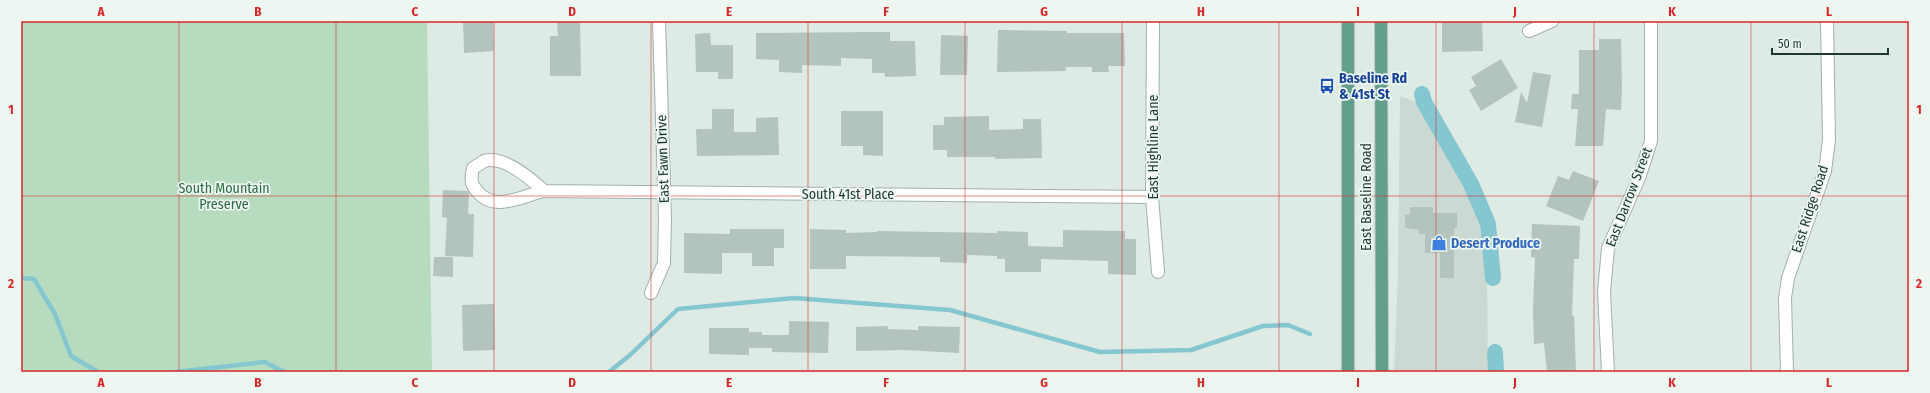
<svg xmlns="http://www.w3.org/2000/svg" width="1930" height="393" font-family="'Fira Sans Condensed',sans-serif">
<rect width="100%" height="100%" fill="#deeae4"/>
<!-- built -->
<polygon fill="#ccd9d3" points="1400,96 1416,102 1446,150 1463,183 1477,219 1483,239 1487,272 1488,372 1394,372 1398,276"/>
<!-- green -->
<polygon fill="#b6dbbf" points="21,21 427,21 432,372 21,372"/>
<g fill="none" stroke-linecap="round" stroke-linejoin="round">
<!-- stream -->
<g stroke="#85c7d0" stroke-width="4.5">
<polyline points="21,278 34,279 55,314 71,356 98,372"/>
<polyline points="175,372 265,362 284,372"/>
<polyline points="609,372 630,355 678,309 794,298 950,310 1100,352 1191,350 1263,326 1288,325 1310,334"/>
</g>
<!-- canal -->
<g stroke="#85c7d0" stroke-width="16">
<polyline points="1422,94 1424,102 1471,184 1488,224 1493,278"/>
<polyline points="1495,352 1496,372"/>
</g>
</g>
<!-- building -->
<g fill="#b3c4bd">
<polygon points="463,21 493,21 494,51 464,53"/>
<polygon points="557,21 580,21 581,76 550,76 550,36 558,36"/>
<polygon points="1442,21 1482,21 1483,51 1442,52"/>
<polygon points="998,30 1067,31 1067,33 1124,33 1125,66 1108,66 1109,72 1092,72 1092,67 1066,67 1066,71 997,72"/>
<polygon points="872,32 890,32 890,41 915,41 916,76 885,77 885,73 872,73 872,59 841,58 841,66 802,65 802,73 779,72 779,60 756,59 756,33"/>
<polygon points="710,33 711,45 733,45 733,79 718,79 718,72 696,72 695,34"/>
<polygon points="941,35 968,36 967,75 940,75"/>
<polygon points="1599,39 1621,39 1622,89 1621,110 1606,109 1603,146 1575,146 1578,109 1571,109 1572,94 1579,94 1579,50 1599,50"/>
<polygon points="1501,59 1518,88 1481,111 1469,90 1476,86 1471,77"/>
<polygon points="1533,72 1551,75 1542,127 1515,122 1521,92 1527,103"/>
<polygon points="712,109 734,109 734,132 756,132 756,118 778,117 779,155 697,156 696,129 712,129"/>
<polygon points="841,111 883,111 883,156 863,155 863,146 841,146"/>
<polygon points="989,116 989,130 1023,129 1023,119 1041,119 1042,158 995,159 995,157 947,157 947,150 933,150 933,125 944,125 944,117"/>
<polygon points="1573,171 1599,181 1583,221 1546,206 1558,176 1569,180"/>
<polygon points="443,190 467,191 469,193 468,214 474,214 473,257 445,256 447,218 442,217"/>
<polygon points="1410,207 1433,207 1433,213 1457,213 1457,228 1454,228 1454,278 1440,278 1440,253 1425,253 1425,234 1419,234 1419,230 1405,228 1405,214 1410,215"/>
<polygon points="1532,224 1580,226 1579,259 1574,259 1572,316 1574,315 1576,372 1547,372 1544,343 1534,344 1533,309 1535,258 1531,257"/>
<polygon points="730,229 784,229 784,248 774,248 774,266 752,266 752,253 722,253 722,274 684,273 684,233 730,234"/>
<polygon points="810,229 846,230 846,233 877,232 877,231 997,233 997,231 1028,232 1028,246 1063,247 1063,230 1125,231 1125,239 1136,239 1136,275 1108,274 1108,261 1041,259 1041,272 1005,272 1005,259 997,259 997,256 967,255 967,263 940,262 940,257 846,256 846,269 810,269"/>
<polygon points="434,257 453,257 453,277 433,276"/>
<polygon points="494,304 495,350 463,351 462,305"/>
<polygon points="789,321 829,322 828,353 772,352 772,348 749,348 749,355 709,354 709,328 749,328 749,332 762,332 762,335 789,335"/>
<polygon points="888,326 888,329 918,330 918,326 960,327 959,353 904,350 856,351 856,327"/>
</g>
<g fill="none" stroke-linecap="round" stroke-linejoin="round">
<defs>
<g id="minor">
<polyline points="1153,21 1152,197 1158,272"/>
<polyline points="1529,31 1552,21"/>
<path d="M544 191C531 179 503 155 484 161 481 163 477 166 473 168 471 177 470 184 477 191 494 213 522 196 544 191L1152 197"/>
<polyline points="651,293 664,263 665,219 659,21"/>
<polyline points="1608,372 1604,292 1608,248 1639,178 1651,141 1651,21"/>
<polyline points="1787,372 1785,298 1788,278 1825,171 1829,140 1827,21"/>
</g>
<g id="major">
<polyline points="1381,21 1382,372"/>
<polyline points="1348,372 1348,21"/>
</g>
</defs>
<!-- minor casing -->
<use href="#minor" stroke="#a1b1ab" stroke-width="14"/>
<!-- major casing -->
<use href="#major" stroke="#bcc4c1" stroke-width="14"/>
<!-- minor -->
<use href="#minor" stroke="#fff" stroke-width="12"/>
<!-- major -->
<use href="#major" stroke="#629f8d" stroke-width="12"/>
</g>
<!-- grid -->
<path fill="none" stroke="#d62828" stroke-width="1" stroke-opacity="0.55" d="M179 21V372M336 21V372M494 21V372M651 21V372M808 21V372M965 21V372M1122 21V372M1279 21V372M1436 21V372M1594 21V372M1751 21V372M21 196H1909"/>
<!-- icons -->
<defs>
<symbol id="bus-bare" viewBox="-9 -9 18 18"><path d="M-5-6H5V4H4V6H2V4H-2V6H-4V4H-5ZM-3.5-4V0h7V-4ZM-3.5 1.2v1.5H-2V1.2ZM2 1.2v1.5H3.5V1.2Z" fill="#1a4fb4" stroke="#eef6f2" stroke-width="2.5" paint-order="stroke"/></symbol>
<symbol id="shop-bare" viewBox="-9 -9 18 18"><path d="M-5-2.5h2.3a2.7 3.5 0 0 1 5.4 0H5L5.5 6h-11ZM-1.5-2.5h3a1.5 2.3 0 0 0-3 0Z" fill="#3f7fe0" stroke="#eef6f2" stroke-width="2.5" paint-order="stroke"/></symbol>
</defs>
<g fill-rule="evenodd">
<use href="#bus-bare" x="1316" y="75" width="22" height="22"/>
<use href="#shop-bare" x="1428" y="232" width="22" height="22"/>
</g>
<g text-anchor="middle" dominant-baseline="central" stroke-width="3.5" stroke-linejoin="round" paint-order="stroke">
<!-- transit labels -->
<g font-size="14" font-weight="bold" fill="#164399" stroke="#eef6f2" text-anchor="start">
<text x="1339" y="78">Baseline Rd<tspan x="1339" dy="16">&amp; 41st St</tspan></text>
</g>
<!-- street labels -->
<g font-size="14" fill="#1f3931" stroke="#eef6f2">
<text transform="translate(1153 147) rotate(-90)">East Highline Lane</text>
<text transform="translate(663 159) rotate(-92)">East Fawn Drive</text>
<text x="848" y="194">South 41st Place</text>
<text transform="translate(1366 197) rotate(-90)">East Baseline Road</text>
<text transform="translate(1629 197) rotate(-69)">East Darrow Street</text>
<text transform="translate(1810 209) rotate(-72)">East Ridge Road</text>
</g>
<!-- park labels -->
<g font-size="14" fill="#2a6f42" stroke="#eef6f2">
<text x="224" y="188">South Mountain<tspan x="224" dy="16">Preserve</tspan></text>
</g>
<!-- shop labels -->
<g font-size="14" font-weight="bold" fill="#366cbe" stroke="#eef6f2" text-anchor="start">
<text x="1451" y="243">Desert Produce</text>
</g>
</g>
<!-- border -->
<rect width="1930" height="393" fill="none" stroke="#eef6f2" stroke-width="44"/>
<!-- scale -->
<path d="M1772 48v6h116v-6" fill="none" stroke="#1f3931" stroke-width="2"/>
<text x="1778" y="48" font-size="12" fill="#1f3931" stroke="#eef6f2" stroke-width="3" paint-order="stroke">50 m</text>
<rect x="22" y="22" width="1886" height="349" fill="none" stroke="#d62828" stroke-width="1.5"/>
<g font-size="13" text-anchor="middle" font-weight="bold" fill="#d62828">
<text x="101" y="16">A</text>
<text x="258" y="16">B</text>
<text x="415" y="16">C</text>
<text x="572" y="16">D</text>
<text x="729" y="16">E</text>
<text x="886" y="16">F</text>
<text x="1044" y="16">G</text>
<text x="1201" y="16">H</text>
<text x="1358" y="16">I</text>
<text x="1515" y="16">J</text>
<text x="1672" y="16">K</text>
<text x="1829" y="16">L</text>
<text x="11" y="114">1</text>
<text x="1919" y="114">1</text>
<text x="11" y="288">2</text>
<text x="1919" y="288">2</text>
<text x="101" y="387">A</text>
<text x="258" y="387">B</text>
<text x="415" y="387">C</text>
<text x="572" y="387">D</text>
<text x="729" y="387">E</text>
<text x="886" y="387">F</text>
<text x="1044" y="387">G</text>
<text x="1201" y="387">H</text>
<text x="1358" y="387">I</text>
<text x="1515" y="387">J</text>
<text x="1672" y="387">K</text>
<text x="1829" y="387">L</text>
</g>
</svg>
